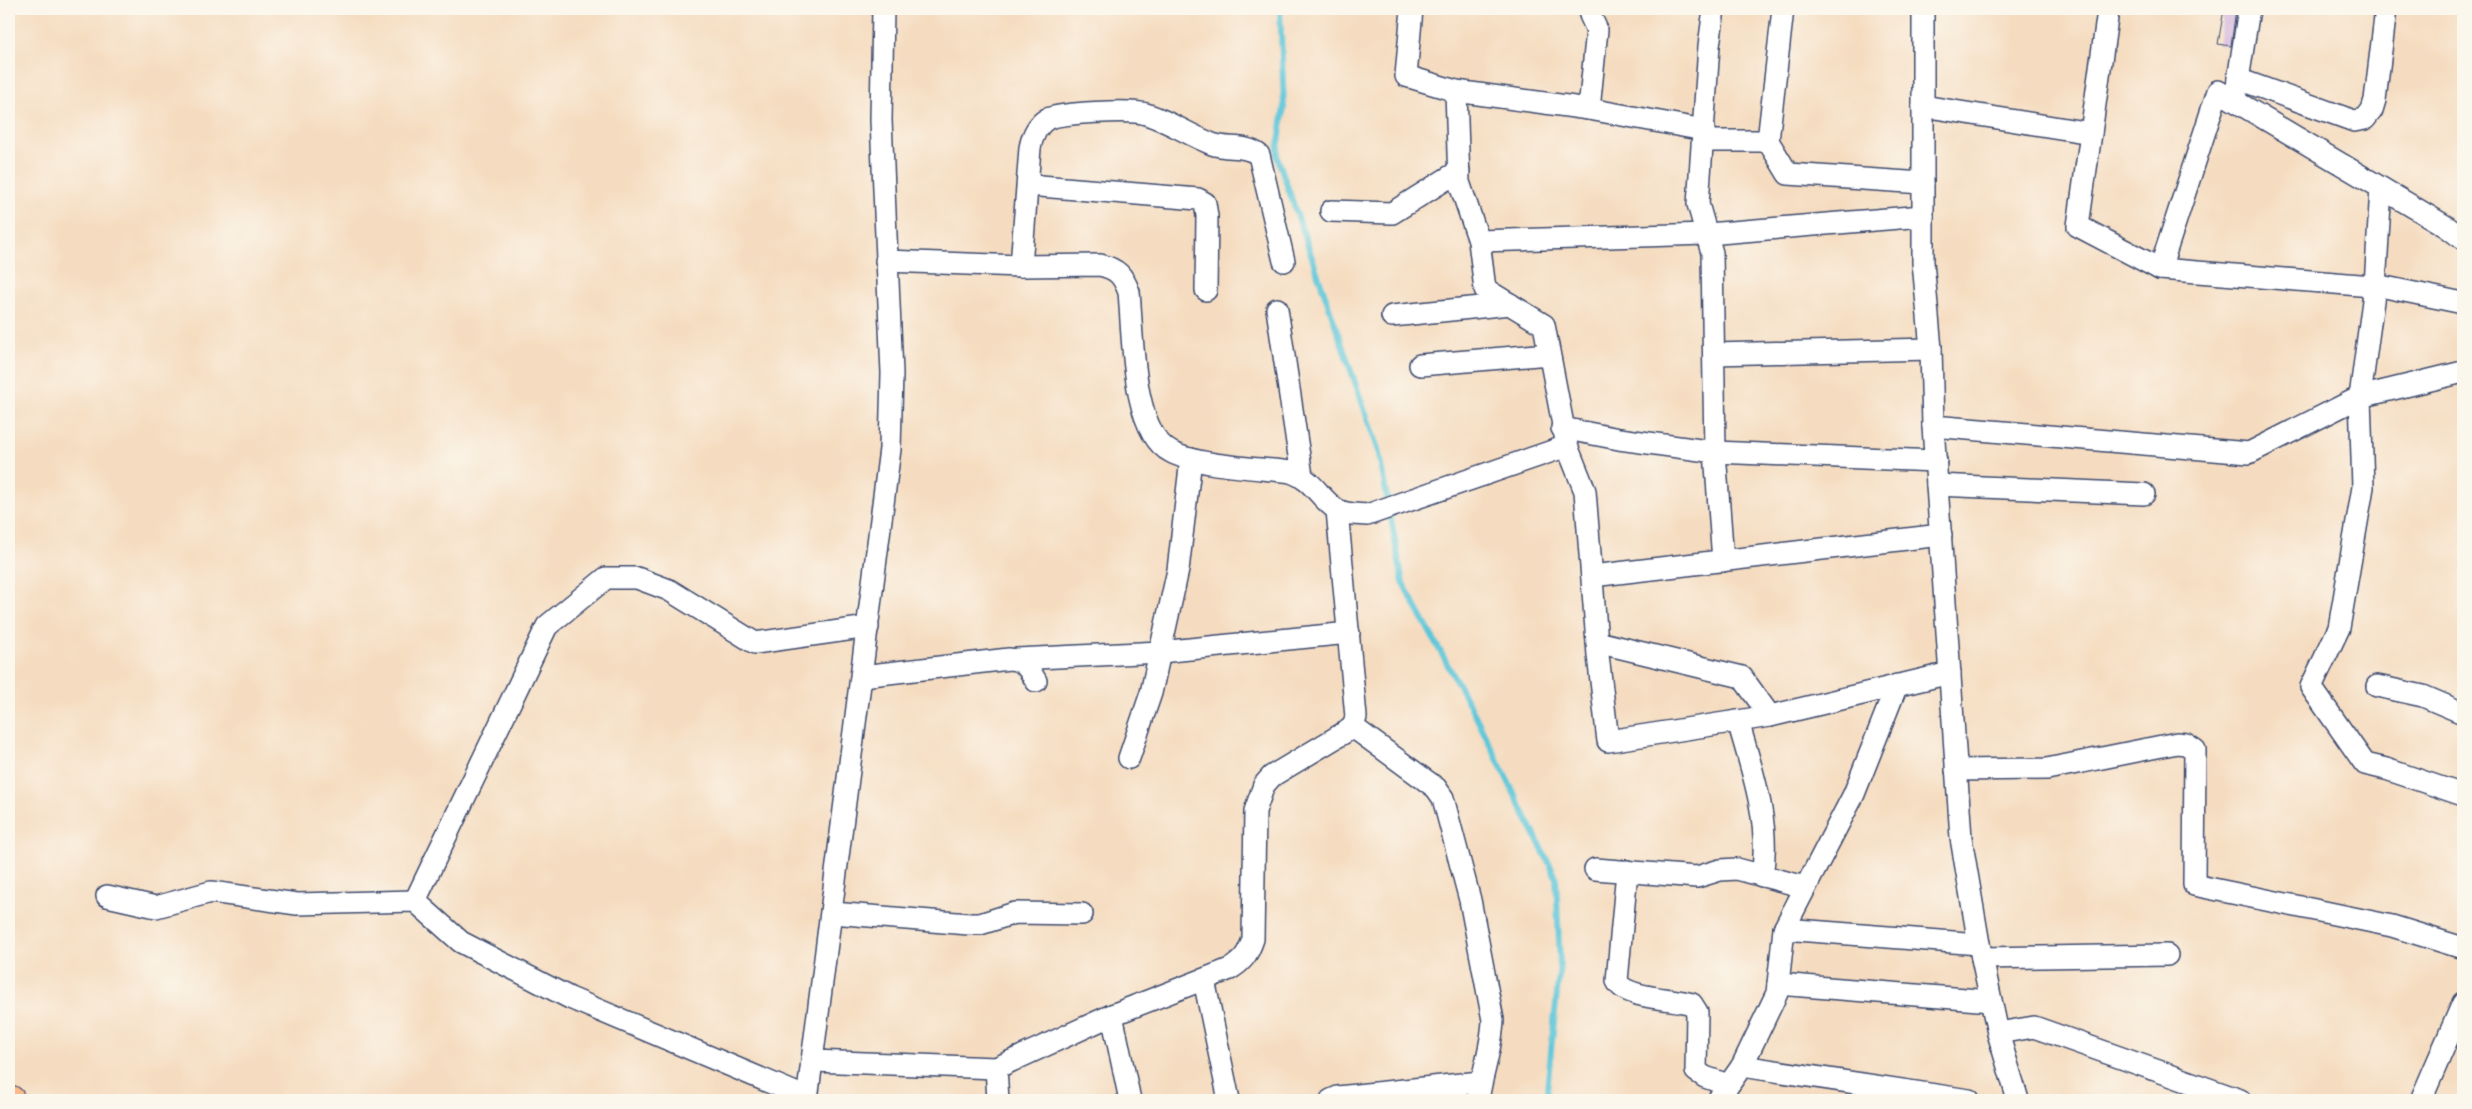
<svg xmlns="http://www.w3.org/2000/svg" width="2472" height="1109" font-family="'Comic Neue',sans-serif">
<rect width="100%" height="100%" fill="#fbf7ec"/>
<filter id="ink" filterUnits="userSpaceOnUse"><feTurbulence type="fractalNoise" baseFrequency=".02" numOctaves="2"/><feDisplacementMap in="SourceGraphic" scale="10" xChannelSelector="R" yChannelSelector="G"/><feConvolveMatrix kernelMatrix="1 2 1 2 8 2 1 2 1" color-interpolation-filters="sRGB"/></filter>
<filter id="wash" filterUnits="userSpaceOnUse"><feTurbulence type="fractalNoise" baseFrequency=".0096" numOctaves="4" result="noise"/><feDisplacementMap in="SourceGraphic" scale="20" xChannelSelector="R" yChannelSelector="G"/><feGaussianBlur stdDeviation="1.12" result="paint"/><feColorMatrix in="noise" values="0 0 0 0 0 0 0 0 0 0 0 0 0 0 0 0 0 1.4 0 .05"/><feComposite in="paint" operator="in"/></filter>
<g filter="url(#wash)">
<rect width="100%" height="100%" fill="#f5dcc0"/>
<g fill="none" stroke-linecap="round" stroke-linejoin="round">
<!-- stream -->
<polyline stroke="#5dc6d9" stroke-width="6" points="1280,9 1284,107 1277,156 1378,449 1403,583 1475,715 1556,877 1560,964 1546,1100"/>
</g>
<g id="blocks">
<!-- building -->
<polygon fill="#cfb1dd" points="2224,9 2236,9 2231,46 2218,44"/>
</g>
</g>
<g filter="url(#ink)">
<use href="#blocks" fill-opacity="0" stroke="#3c496d" stroke-width="1"/>
<g fill="none" stroke-linecap="round" stroke-linejoin="round">
<defs>
<g id="minor">
<polyline points="1412,9 1406,76 1456,91 1459,182 1479,241 1485,289 1544,325 1567,446 1585,491 1598,655 1608,741 1770,716 1950,673"/>
<polyline points="1714,9 1709,46 1698,204 1712,253 1715,452 1723,561"/>
<polyline points="1783,9 1768,141 1788,174 1923,183"/>
<polyline points="1923,9 1923,262 1931,349 1933,426 1961,838 1979,944 1998,1033 2018,1100"/>
<polyline points="2108,11 2078,226 2160,269 2385,287 2463,303"/>
<polyline points="2238,79 2354,121 2365,119 2372,110 2375,100 2386,9"/>
<polyline points="1456,91 1589,109 1704,130"/>
<polyline points="2236,93 2249,9"/>
<polyline points="1923,106 2091,133"/>
<polyline points="1589,109 1597,30 1590,15 1591,9"/>
<polyline points="1703,141 1768,141"/>
<polyline points="1028,185 1198,199 1205,203 1207,216 1206,290"/>
<polyline points="2381,188 2375,286 2360,397 2363,487 2339,628 2311,687 2365,764 2386,769 2463,795"/>
<polyline points="1331,211 1392,213 1459,171"/>
<polyline points="1479,241 1707,234 1923,216"/>
<path d="M886 261 1021 266 1100 265C1118 269 1123 276 1129 292 1133 333 1131 431 1171 452 1197 466 1260 468 1291 472 1314 480 1318 497 1336 509 1345 515 1357 514 1367 515L1567 446"/>
<path d="M1021 266 1030 148C1032 137 1037 125 1047 119 1060 113 1131 109 1146 114 1169 121 1189 135 1212 144 1228 150 1245 144 1259 155L1284 261"/>
<polyline points="2160,269 2218,91 2447,227 2463,239"/>
<polyline points="1277,309 1302,476"/>
<polyline points="1392,316 1510,304"/>
<polyline points="1714,354 1931,349"/>
<polyline points="1420,365 1549,354"/>
<polyline points="1933,426 2249,453 2360,397 2463,372"/>
<polyline points="1562,428 1619,439 1715,452 1936,461"/>
<polyline points="1937,485 2144,494"/>
<polyline points="1592,576 1941,535"/>
<polyline points="1597,642 1742,677 1770,716"/>
<polyline points="1017,659 1160,652 1349,633"/>
<path d="M862 676 1009 659C1025 660 1028 668 1036 681"/>
<polyline points="2377,686 2423,696 2463,713"/>
<path d="M1738 721C1752 771 1771 822 1762 876"/>
<path d="M1353 727 1436 788 1443 798 1470 900 1493 1020C1492 1048 1482 1073 1478 1100"/>
<polyline points="1129,758 1151,693 1178,570 1191,459"/>
<polyline points="1956,770 2047,769 2177,743 2186,744 2195,750 2194,885 2392,926 2463,948"/>
<polyline points="1595,869 1697,877 1720,870 1737,869 1805,887"/>
<path d="M1627 871 1617 981C1625 999 1674 998 1692 1004L1697 1012 1696 1071 1705 1077 1728 1085"/>
<polyline points="107,896 156,907 211,892 297,904 415,901 461,942 570,998 807,1098"/>
<polyline points="415,901 547,626 606,578 637,578 669,590 755,643 868,627"/>
<polyline points="832,913 969,924 980,924 1015,913 1082,914"/>
<polyline points="1784,929 1979,944"/>
<polyline points="1982,958 2167,955"/>
<polyline points="1204,980 1229,1100"/>
<polyline points="1778,984 1991,1001"/>
<polyline points="1112,1015 1130,1100"/>
<polyline points="1998,1033 2034,1027 2240,1100"/>
<path d="M813 1061 996 1068 1112 1015 1230 969C1243 961 1248 954 1253 939L1255 811 1264 785 1272 776 1347 731 1353 727 1356 717 1337 510"/>
<polyline points="1742,1066 1969,1100"/>
<polyline points="996,1068 998,1100"/>
<polyline points="807,1100 890,449 892,373 881,120 883,9"/>
<polyline points="1331,1100 1338,1097 1480,1082"/>
<polyline points="1718,1100 1742,1066 1777,993 1784,929 1854,794 1897,685"/>
<polyline points="2421,1100 2463,1003"/>
</g>
<polyline id="highway" points="9,1099 11,1100"/>
</defs>
<!-- minor casing -->
<use href="#minor" stroke="#3c496d" stroke-width="24"/>
<!-- highway casing -->
<use href="#highway" stroke="#3c496d" stroke-width="30"/>
<!-- minor -->
<use href="#minor" stroke="#fff" stroke-width="21"/>
<!-- highway -->
<use href="#highway" stroke="#fbbb8d" stroke-width="28"/>
</g>
</g>
<!-- margin -->
<rect width="2472" height="1109" fill="none" stroke="#fbf7ec" stroke-width="30"/>
</svg>
